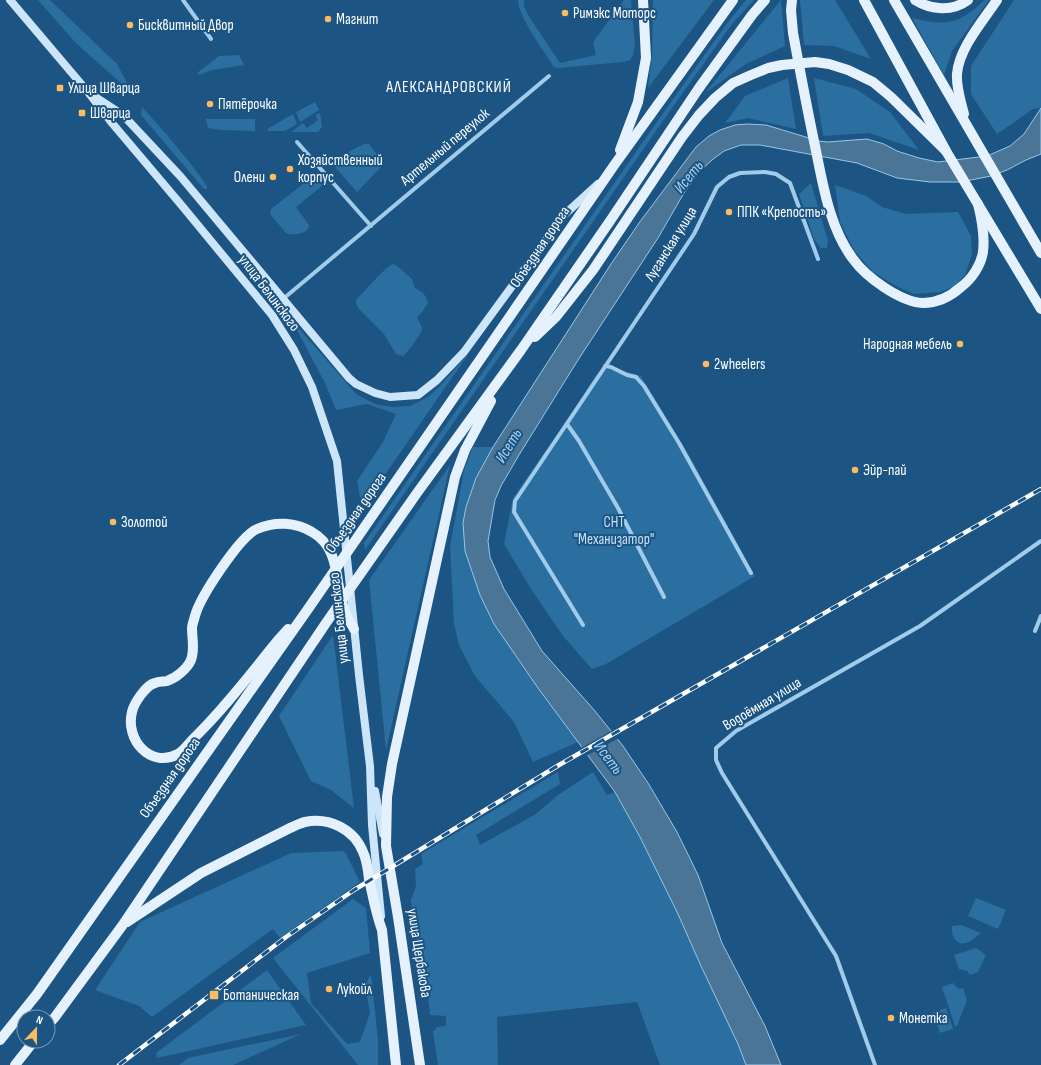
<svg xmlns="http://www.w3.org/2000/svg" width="1041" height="1065" font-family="'Sofia Sans Condensed',sans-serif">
<rect width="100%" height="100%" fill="#1c5583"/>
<!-- green -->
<g fill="#2b6ea0">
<polygon points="38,0 50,0 117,64 133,94 76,43"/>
<path d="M518 0H524V6L528 15 560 63 596 55 593 42 624 0H631L635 46 633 55 630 60 623 62 558 68 554 67C545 53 517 15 518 0Z"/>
<polygon points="653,0 714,0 648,88 652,55"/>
<polygon points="746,0 754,0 732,24 665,118 365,550 364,543 661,116 728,22"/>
<polygon points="781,0 785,46 746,64 705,93"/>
<polygon points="800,0 835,0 871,59 834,46 804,45"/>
<path d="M984 0H989L952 51 944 75 912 18C944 26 960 25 984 0Z"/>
<polygon points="1014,0 1041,0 1041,108 1033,109 997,134 971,94 971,66"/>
<polygon points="239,55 244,65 212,70 199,75 197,73 219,56"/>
<polygon points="788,78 796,129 748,118 725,123 745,96"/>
<polygon points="814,78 856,89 890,112 919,150 869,133 823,136"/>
<polygon points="315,102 319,110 300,122 296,112"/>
<path d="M142 107C165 132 187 158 207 186V189H204L141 115Z"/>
<polygon points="320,113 322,127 318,132 291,132 303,123 307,128 318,120 315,115"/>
<polygon points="293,114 297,124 285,131 268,131 267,129"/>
<polygon points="206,119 255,119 255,131 220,130 208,128 207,124"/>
<polygon points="364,144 369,144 384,164 357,192 330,161"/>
<path d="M316 174 324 182 323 185 296 207 309 225C309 234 293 236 286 233L270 214 271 209Z"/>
<polygon points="811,183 828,241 827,248 821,248 814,239 799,194"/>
<polygon points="835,185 866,196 882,207 906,214 958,212 971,236 972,254 965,275 955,286 940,292 914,294 894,285 872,271 854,250 840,222"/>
<path d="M393 264 396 265 412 279 415 288C423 292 426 295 428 303L422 312 417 317C418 321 422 325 422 329 421 335 407 353 403 356L396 354 384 334 358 308 356 303V300C363 293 386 266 393 264Z"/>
<polygon points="291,319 356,394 375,404 392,407 410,406 428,397 439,387 469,353 362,508 357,481 383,442 396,414 367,404 336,410 326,385"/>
<polygon points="611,367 641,376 686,450 755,576 606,664 592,669 563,636 531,589 504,544 513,498 574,410 596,375"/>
<polygon points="473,447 493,447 476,478 466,507 463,523 480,595 494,624 538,688 578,742 533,762 514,722 475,676 459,645 454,623 450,547 464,470"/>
<polygon points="450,465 386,750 369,580"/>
<polygon points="333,635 354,808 331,790 311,781 279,716"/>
<polygon points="558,772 560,784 476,835 480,845 536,814 558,795 593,772 607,795 615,792 640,837 678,914 701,966 738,1044 746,1065 660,1065 637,1002 497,1017 498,1065 438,1065 433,1032 437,1027 446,1026 446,1016 430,1015 426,977 420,972 411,900 416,886 415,869 423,864 421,854"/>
<polygon points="343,851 346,854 360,882 280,938 273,929 152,1017 139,1006 95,990 140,922 291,853"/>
<polygon points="976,898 1006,910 998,929 968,916"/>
<polygon points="353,899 366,908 370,953 307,973 311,1003 347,1044 360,1042 370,1013 365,985 371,974 378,1040 378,1065 358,1065 273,958"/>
<path d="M961 925 981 933C974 938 962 951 954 938 952 934 951 930 952 926Z"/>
<polygon points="976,948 986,955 978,972 970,975 967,971 959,969 954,955"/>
<polygon points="267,970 306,1025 157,1058 156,1053"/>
<polygon points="953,983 959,989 963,988 967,1000 957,1026 955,1026 942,987"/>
<polygon points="946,1008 953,1029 940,1033 933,1012"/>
<polygon points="301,1034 233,1065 179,1065 188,1058"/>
</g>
<!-- water -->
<polygon fill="#4b7596" stroke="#94c8ec" points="1041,108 1041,154 1026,160 1007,170 991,176 961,182 930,182 897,178 857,163 760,145 741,145 724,151 712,160 700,171 684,193 658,238 578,360 519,455 501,486 495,500 488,541 490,557 504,589 542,651 595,711 623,746 648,783 677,832 698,875 722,943 765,1026 781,1065 746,1065 738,1044 701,966 678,914 640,837 615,792 538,688 494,624 480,595 465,551 463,523 466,507 476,478 493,447 611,264 639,223 696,147 709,136 720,130 735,125 747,124 766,125 819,141 827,142 867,139 884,144 897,151 919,158 938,162 987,156 1010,146 1024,134"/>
<!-- pier -->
<polygon fill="#1c5583" points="613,730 619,738 586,756 581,748"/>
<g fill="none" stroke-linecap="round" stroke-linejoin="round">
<!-- street -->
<g stroke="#a1cbea" stroke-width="4">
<polyline points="183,0 211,39"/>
<polyline points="297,142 371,226"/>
<polyline points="283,299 549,76"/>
<polyline points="605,366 611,367 627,375 636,377 644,386 679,443 751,573"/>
<polyline points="567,424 579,441 618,508 664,597"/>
<polyline points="583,625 514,512 515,501 694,234 717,187 729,177 740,173 765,172 776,174 790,183 818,259"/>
<polyline points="1035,631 1041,616"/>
<polyline points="875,1065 836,956 722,773 716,760 716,748 736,731 920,626 1041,541"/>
</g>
<!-- secondary -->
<g stroke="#cde5f8" stroke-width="8">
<polyline points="10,0 88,92 112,123 183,207 272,315 294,350 312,387 337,461 359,675 370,766 372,825 381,916"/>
<polyline points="94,96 123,115 181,177 349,378 356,384 375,393 390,397 418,395 437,380 464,352 564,215 598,184"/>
<polyline points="375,791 383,834"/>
</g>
<!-- primary -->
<g stroke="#e5f2fe" stroke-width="10">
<path d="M792 0 791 10 793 33C800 71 807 108 815 146 823 184 829 227 853 259 866 277 900 302 923 303 937 303 951 296 961 287 972 279 981 265 983 252 985 236 982 220 978 204"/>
<polyline points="864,0 946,151 1041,309"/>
<polyline points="894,0 1041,253"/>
<path d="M915 0C931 10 952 12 968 0"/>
<path d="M964 114C961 102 956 87 957 74 959 48 983 21 997 0"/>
<polyline points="620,150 638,102 646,58 643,0"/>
<polyline points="535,337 556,317 593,270 682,137 699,115 715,98 733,83 751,75 768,68 782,65 815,62 829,64 848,70 873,82 891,97 946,151"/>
<path d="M288 629 279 639C251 673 225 708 194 738 189 743 184 751 178 754 150 769 125 739 132 712 134 703 146 685 155 683 159 681 163 682 167 681 176 678 187 669 191 660 195 649 192 639 192 628 192 625 194 620 195 616 200 597 240 536 257 529 275 521 296 522 312 532 342 549 334 584 345 612 347 618 351 623 354 629"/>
<path d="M127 922 201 873 290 828C295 826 300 823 305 822 329 817 354 829 363 852 367 860 368 870 369 879 373 897 376 914 382 930L396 1065"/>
<polyline points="48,1025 55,1017 122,926 326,623 417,493 521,350 610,221 699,88 752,15 765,0"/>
<polyline points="0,1040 37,994 308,609 615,164 733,0"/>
<polyline points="15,1065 34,1041"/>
<polyline points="420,1065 398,917 386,846 387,797 392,764 455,477 465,450 491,401"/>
</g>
<defs>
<polyline id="rail" points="119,1065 286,937 354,890 559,765 1041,489"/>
</defs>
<!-- rail casing -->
<use href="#rail" stroke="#fff" stroke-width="4.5"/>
<!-- rail -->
<use href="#rail" stroke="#1c5583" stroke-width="3" stroke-dasharray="9" stroke-linecap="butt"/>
</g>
<!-- markers -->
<g fill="#fbbb5e" stroke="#1c5583" stroke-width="1.5">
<circle cx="565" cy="13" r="4"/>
<circle cx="328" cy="19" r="4"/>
<circle cx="130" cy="25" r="4"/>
<rect x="56" y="84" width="8" height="8" rx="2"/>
<circle cx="210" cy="104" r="4"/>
<rect x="78" y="109" width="8" height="8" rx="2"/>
<circle cx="290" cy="169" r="4"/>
<circle cx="273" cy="177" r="4"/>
<circle cx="729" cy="212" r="4"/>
<circle cx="960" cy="344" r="4"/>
<circle cx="706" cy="364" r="4"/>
<circle cx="855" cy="470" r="4"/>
<circle cx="113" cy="522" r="4"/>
<circle cx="329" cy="989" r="4"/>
<rect x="209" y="990" width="10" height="10" rx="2"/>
<circle cx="891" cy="1018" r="4"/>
</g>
<g text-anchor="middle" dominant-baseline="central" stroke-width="4" stroke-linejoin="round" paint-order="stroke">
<!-- poi labels -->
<g font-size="15" fill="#fff" stroke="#1c5583" text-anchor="start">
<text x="573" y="13">Римэкс Моторс</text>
<text x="336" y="19">Магнит</text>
<text x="138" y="25">Бисквитный Двор</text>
<text x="68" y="88">Улица Шварца</text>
<text x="218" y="104">Пятёрочка</text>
<text x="90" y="113">Шварца</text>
<text x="298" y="160">Хозяйственный<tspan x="298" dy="17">корпус</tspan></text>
<text x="265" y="177" text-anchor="end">Олени</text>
<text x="737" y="212">ППК «Крепость»</text>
<text x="952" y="344" text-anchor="end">Народная мебель</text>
<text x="714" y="364">2wheelers</text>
<text x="863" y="470">Эйр-пай</text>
<text x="121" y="522">Золотой</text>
<text x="337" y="989">Лукойл</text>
<text x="223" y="995">Ботаническая</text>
<text x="899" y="1018">Монетка</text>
</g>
<!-- street labels -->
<g font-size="15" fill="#fff" stroke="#1c5583">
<text transform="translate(445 147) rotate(-40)">Артельный переулок</text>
<text transform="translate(671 244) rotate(-58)">Луганская улица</text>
<text transform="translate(540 247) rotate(-56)">Объездная дорога</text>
<text transform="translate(269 293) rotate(53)">улица Белинского</text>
<text transform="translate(356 513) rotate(-55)">Объездная дорога</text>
<text transform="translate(339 618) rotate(-96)">улица Белинского</text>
<text transform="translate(762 704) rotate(-31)">Водоёмная улица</text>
<text transform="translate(170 778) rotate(-55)">Объездная дорога</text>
<text transform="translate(419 953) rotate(81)">улица Щербакова</text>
</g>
<!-- park labels -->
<g font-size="15" fill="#c6e2f8" stroke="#1c5583">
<text x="614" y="522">СНТ<tspan x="614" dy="17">"Механизатор"</tspan></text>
</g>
<!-- neighbourhood labels -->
<g font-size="16" letter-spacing="1" fill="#fff" stroke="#1c5583">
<text x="449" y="87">АЛЕКСАНДРОВСКИЙ</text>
</g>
<!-- water labels -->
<g font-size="16" font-style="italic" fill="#add5f2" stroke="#1c5583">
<text transform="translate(689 177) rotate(-51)">Исеть</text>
<text transform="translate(509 446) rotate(-59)">Исеть</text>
<text transform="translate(608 758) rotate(53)">Исеть</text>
</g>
</g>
<!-- north arrow -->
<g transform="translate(36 1029) rotate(22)"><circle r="19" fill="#1c5583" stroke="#7799b5"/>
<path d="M0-3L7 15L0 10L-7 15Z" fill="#fbbb5e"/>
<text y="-6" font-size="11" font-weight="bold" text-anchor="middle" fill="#ffffff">N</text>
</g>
</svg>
